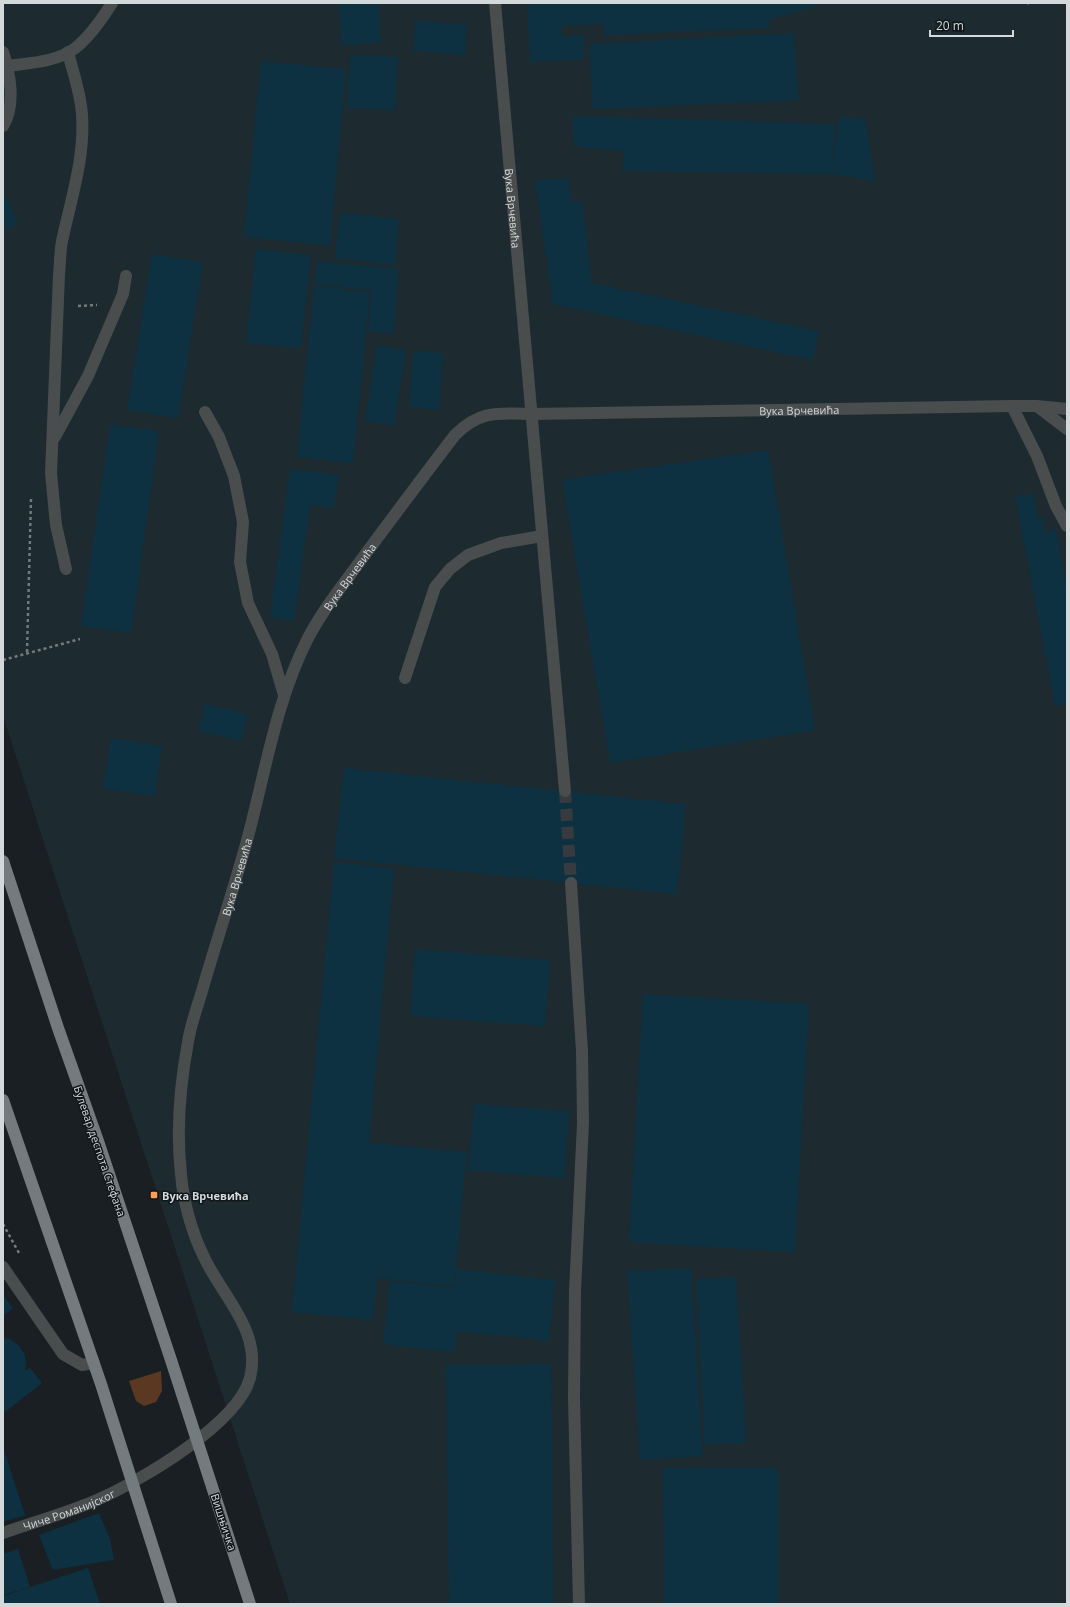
<svg xmlns="http://www.w3.org/2000/svg" width="1070" height="1607" font-family="'Open Sans',sans-serif">
<rect width="100%" height="100%" fill="#191f23"/>
<!-- built -->
<polygon fill="#1d2a30" points="3,3 1067,3 1067,1604 290,1604 3,716"/>
<!-- green -->
<polygon fill="#5b3821" points="161,1371 162,1391 156,1402 144,1406 136,1401 129,1381"/>
<!-- building -->
<g fill="#0e3141">
<polygon points="338,3 378,3 381,42 342,46"/>
<polygon points="527,3 817,3 817,6 768,20 770,28 604,35 603,24 561,26 562,36 583,35 584,59 530,62"/>
<polygon points="416,20 467,25 465,55 413,50"/>
<polygon points="793,33 799,100 593,109 589,44"/>
<polygon points="350,55 398,57 395,110 347,108"/>
<polygon points="261,61 346,69 330,245 244,237"/>
<polygon points="572,116 835,124 832,168 839,117 865,118 875,181 831,174 623,171 624,151 574,146"/>
<polygon points="569,178 571,201 582,201 592,283 819,331 813,360 553,304 535,180"/>
<polygon points="6,196 18,224 3,230 3,197"/>
<polygon points="340,213 399,219 395,265 335,258"/>
<polygon points="256,249 311,255 301,348 246,343"/>
<polygon points="152,254 203,262 178,418 127,410"/>
<polygon points="317,261 399,269 393,334 368,331 372,290 315,284"/>
<polygon points="314,286 370,292 353,463 297,457"/>
<polygon points="377,345 406,350 394,426 365,421"/>
<polygon points="413,351 443,353 439,410 409,407"/>
<polygon points="110,425 159,431 131,633 81,626"/>
<polygon points="768,450 815,730 610,763 562,480"/>
<polygon points="290,469 339,475 334,508 310,505 294,621 270,617"/>
<polygon points="1033,493 1037,517 1042,516 1044,532 1056,529 1067,591 1067,704 1055,706 1015,496"/>
<polygon points="205,704 247,714 241,741 199,731"/>
<polygon points="111,738 162,746 155,796 103,789"/>
<polygon points="344,768 686,804 677,894 334,858"/>
<polygon points="334,862 394,868 369,1143 467,1152 454,1286 377,1278 373,1320 292,1312"/>
<polygon points="415,949 550,960 545,1026 410,1016"/>
<polygon points="643,994 809,1004 795,1252 629,1242"/>
<polygon points="474,1104 569,1111 564,1178 468,1170"/>
<polygon points="691,1268 703,1456 640,1460 627,1271"/>
<polygon points="456,1269 555,1280 549,1341 457,1331 454,1352 383,1344 390,1281 455,1288"/>
<polygon points="736,1277 746,1442 705,1445 696,1279"/>
<polygon points="3,1295 13,1308 3,1316"/>
<polygon points="3,1338 10,1339 19,1346 25,1355 26,1366 25,1371 30,1368 42,1383 5,1412 3,1409"/>
<polygon points="551,1364 553,1604 449,1604 446,1365"/>
<polygon points="3,1447 25,1515 3,1522"/>
<polygon points="663,1468 778,1468 778,1604 664,1604"/>
<polygon points="99,1513 110,1539 114,1560 53,1570 39,1535"/>
<polygon points="18,1549 30,1587 3,1595 3,1554"/>
<polygon points="88,1568 100,1604 3,1604 3,1596"/>
</g>
<g fill="none" stroke-linecap="round" stroke-linejoin="round">
<!-- minor-tunnel -->
<polyline stroke="#353b3e" stroke-width="12" stroke-dasharray="12 6" stroke-linecap="butt" points="565,791 571,883"/>
<!-- path -->
<g stroke="#757a7e" stroke-width="2.5" stroke-dasharray="3 3" stroke-linecap="butt">
<polyline points="1028,3 1029,4"/>
<polyline points="78,306 97,305"/>
<polyline points="27,652 31,499"/>
<polyline points="3,660 80,639"/>
<polyline points="3,1224 19,1253"/>
</g>
<!-- minor -->
<g stroke="#494d4e" stroke-width="12">
<path id="s1" d="M495 3 565 791"/>
<path d="M3 52C10 73 16 105 3 126"/>
<path d="M8 66C29 63 56 62 74 49 90 37 102 19 112 3"/>
<polyline points="1012,406 1037,456 1056,506 1067,526"/>
<polyline points="1038,407 1067,429"/>
<polyline points="205,412 219,437 234,476 243,522 240,562 248,603 272,654 284,695"/>
<polyline points="55,437 88,376 123,294 126,276"/>
<path d="M66 569 56 525 51 473 59 275C60 264 60 252 62 241 71 199 85 158 82 115 81 94 73 73 68 52"/>
<polyline points="405,678 435,587 450,569 468,555 501,543 542,536"/>
<polyline points="571,883 582,1051 583,1123 575,1291 574,1398 579,1604"/>
<polyline points="3,1267 63,1354 82,1365 94,1363"/>
<path id="s2" d="M3 1533C34 1522 67 1513 97 1500 140 1481 238 1424 250 1378 262 1331 222 1296 204 1257 192 1233 183 1201 181 1174 176 1130 180 1085 188 1042 191 1022 199 1003 204 984 218 937 233 891 246 844 265 775 275 704 307 640 323 609 346 581 367 552 396 513 425 474 455 435 480 410 498 413 532 414L1012 406H1037L1067 409"/>
</g>
<!-- major -->
<g stroke="#747b7e" stroke-width="12">
<polyline points="3,861 58,1028 98,1141 171,1360 250,1604"/>
<polyline points="3,1100 101,1384 171,1604"/>
</g>
</g>
<!-- markers -->
<rect fill="#fe9c58" stroke="#101619" stroke-width="1.5" x="150" y="1191" width="8" height="8" rx="2"/>
<g text-anchor="middle" dominant-baseline="central" stroke-width="3" stroke-linejoin="round" paint-order="stroke">
<!-- street labels -->
<g font-size="11" fill="#d3d8da" stroke="#101619">
<text stroke="none"><textPath href="#s1" startOffset="206">Вука Врчевића</textPath></text>
<text stroke="none"><textPath href="#s2" startOffset="1675">Вука Врчевића</textPath></text>
<text stroke="none"><textPath href="#s2" startOffset="1148">Вука Врчевића</textPath></text>
<text stroke="none"><textPath href="#s2" startOffset="824">Вука Врчевића</textPath></text>
<text transform="translate(100 1151) rotate(71)">Булевар деспота Стефана</text>
<text stroke="none"><textPath href="#s2" startOffset="70">Чиче Романијског</textPath></text>
<text transform="translate(224 1522) rotate(72)">Вишњичка</text>
</g>
<!-- poi labels -->
<g font-size="11" font-weight="bold" fill="#d3d8da" stroke="#101619" text-anchor="start">
<text x="162" y="1195">Вука Врчевића</text>
</g>
</g>
<!-- border -->
<rect width="1070" height="1607" fill="none" stroke="#d3d8da" stroke-width="8"/>
<!-- scale -->
<path d="M930 30v6h83v-6" fill="none" stroke="#d3d8da" stroke-width="2"/>
<text x="936" y="30" font-size="12" fill="#d3d8da" stroke="#101619" stroke-width="3" paint-order="stroke">20 m</text>
</svg>
